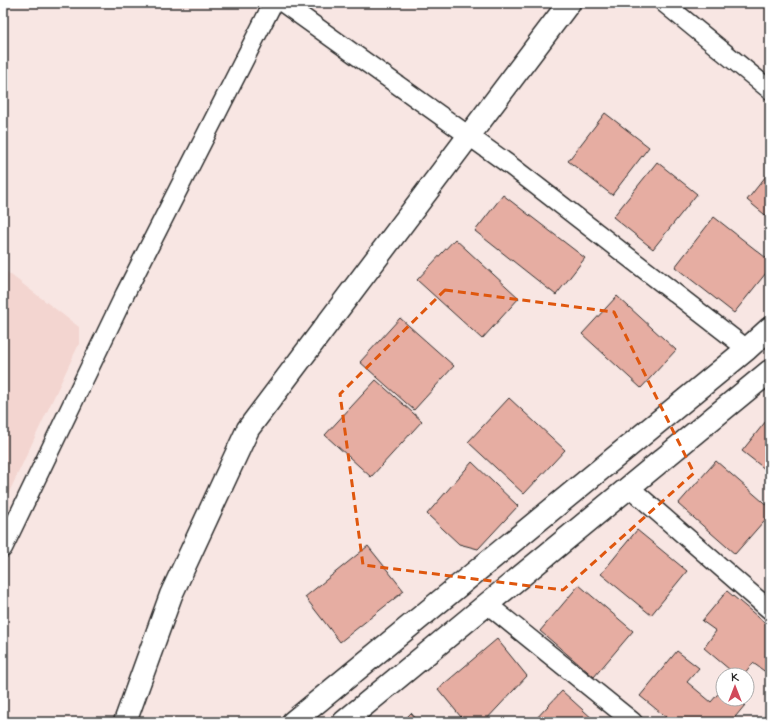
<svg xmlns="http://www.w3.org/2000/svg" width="773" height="725" font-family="Mynerve,sans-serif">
<rect width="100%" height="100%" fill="#f8e6e3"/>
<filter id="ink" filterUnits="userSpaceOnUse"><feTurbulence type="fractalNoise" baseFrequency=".025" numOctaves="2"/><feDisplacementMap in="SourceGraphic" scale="8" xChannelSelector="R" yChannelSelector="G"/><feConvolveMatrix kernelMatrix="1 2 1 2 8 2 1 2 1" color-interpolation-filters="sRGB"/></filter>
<g filter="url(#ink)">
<!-- built -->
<polygon fill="#f3d5d0" points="3,269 79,327 79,344 3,505"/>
<!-- building -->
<g fill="#e6ada2" stroke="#2b2b2b">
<polygon points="605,113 649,147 612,195 568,161"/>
<polygon points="657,162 697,194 653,249 613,217"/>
<polygon points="770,171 770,219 747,200"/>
<polygon points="503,195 585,258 556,295 475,231"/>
<polygon points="714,217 770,261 770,268 734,313 675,267"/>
<polygon points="455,239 519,298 482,339 417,280"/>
<polygon points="617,296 676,350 641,388 582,334"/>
<polygon points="400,318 454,366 414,410 360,362"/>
<polygon points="376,380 422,421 371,477 325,435"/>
<polygon points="509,398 565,450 524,494 468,442"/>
<polygon points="770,416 770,473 742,451"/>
<polygon points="716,461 770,508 770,514 735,554 678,504"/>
<polygon points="472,462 518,506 478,549 459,544 427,514"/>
<polygon points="637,530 687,571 651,615 601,574"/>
<polygon points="368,546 404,591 340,642 305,597"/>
<polygon points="579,585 633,631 594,677 540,631"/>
<polygon points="727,591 770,627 770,669 767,673 753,663 743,675 736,675 704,648 716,631 702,621"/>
<polygon points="497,639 527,676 484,722 465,722 438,689"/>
<polygon points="677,651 699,668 687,682 711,702 723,688 723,699 738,699 745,705 731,722 672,722 640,696"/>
<polygon points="562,691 594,720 593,722 533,722"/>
<polygon points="411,713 419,722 402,722"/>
</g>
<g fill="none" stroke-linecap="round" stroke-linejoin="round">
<defs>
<g id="street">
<polyline points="283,3 511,166 747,349"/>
<polyline points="664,3 770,90"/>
<polyline points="629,487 770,610"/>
<polyline points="3,548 125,294 273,3"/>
<polyline points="487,604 633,722"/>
</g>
<g id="secondary">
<polyline points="125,722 171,595 248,429 569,3"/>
<polyline points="293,722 747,349 770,328"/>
<polyline points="344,722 770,371"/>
</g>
</defs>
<!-- street casing -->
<use href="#street" stroke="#2b2b2b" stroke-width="21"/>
<!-- secondary casing -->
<use href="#secondary" stroke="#2b2b2b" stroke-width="25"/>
<!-- street -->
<use href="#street" stroke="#fff" stroke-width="18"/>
<!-- secondary -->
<use href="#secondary" stroke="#fff" stroke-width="22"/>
</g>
</g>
<!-- marked area -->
<path fill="none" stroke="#df570e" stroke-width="3" stroke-dasharray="8 5" stroke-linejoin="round" d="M445 290 614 312 694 473 563 590 363 565 340 394Z"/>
<!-- margin -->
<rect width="773" height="725" fill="none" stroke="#fff" stroke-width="16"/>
<rect x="8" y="8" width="757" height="709" fill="none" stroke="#2b2b2b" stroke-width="1.5" filter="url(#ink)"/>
<!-- north arrow -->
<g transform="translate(735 687)"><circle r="19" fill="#ffffff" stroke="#aaaaaa"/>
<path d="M0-3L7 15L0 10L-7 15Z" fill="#d1495b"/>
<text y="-6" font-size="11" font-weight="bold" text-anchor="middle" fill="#2b2b2b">K</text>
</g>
</svg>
